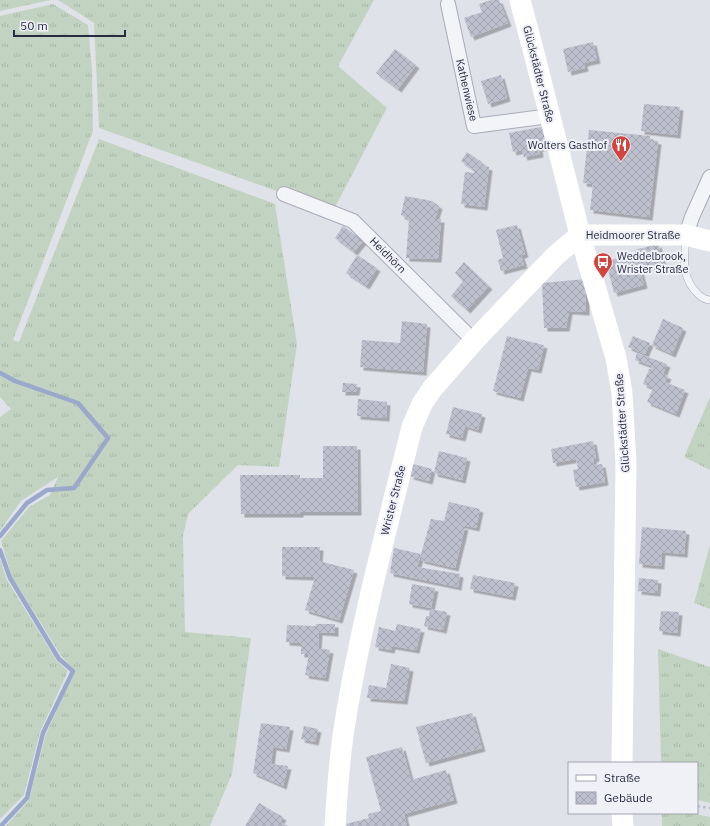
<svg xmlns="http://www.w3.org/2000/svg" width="710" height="826" font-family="'IBM Plex Sans',sans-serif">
<defs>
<pattern id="grass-tufts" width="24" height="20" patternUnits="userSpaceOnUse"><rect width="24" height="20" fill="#c2d4c1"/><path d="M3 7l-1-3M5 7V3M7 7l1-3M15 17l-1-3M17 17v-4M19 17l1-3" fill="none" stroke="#a7b6a7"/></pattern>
<pattern id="building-cross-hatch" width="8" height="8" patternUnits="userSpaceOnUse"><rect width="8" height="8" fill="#bdc0cd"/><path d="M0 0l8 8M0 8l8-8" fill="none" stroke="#a2a5b1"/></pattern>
<filter id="shadow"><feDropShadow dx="3.5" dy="3.5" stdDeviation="0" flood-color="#0004"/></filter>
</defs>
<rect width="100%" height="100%" fill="#e0e2ea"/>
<!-- grass -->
<g fill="url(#grass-tufts)">
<polygon points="0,0 51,0 0,11"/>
<polygon points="58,0 374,0 338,66 387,108 333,211 99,128 94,23"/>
<polygon points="53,4 88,25 92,70 93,131 13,340 19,342 99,139 275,204 297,344 279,467 238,465 188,514 183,536 185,632 251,638 232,774 210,826 6,826 29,800 46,734 75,670 62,657 12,577 1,541 29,507 50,495 58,477 21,501 0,531 0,417 11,409 0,397 0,16"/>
<polygon points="710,397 710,470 684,457"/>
<polygon points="710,545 710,609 694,603"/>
<polygon points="0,559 7,580 57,661 68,671 40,732 24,795 0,819"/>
<polygon points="658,649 710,667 710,803 697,800 697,763 661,763"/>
<polygon points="662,813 690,813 710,817 710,826 662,826"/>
</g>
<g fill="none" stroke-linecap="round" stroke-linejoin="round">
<!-- stream -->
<g stroke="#99a8cb" stroke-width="4.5">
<polyline points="0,373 15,381 78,403 108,438 74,488 47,490 27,503 0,536"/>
<polyline points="0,550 10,578 59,659 73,671 43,733 27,798 1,826"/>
</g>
</g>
<!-- building -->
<g fill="url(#building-cross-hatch)" filter="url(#shadow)">
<polygon points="491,0 499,0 508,23 471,37 464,18 482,12 479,4"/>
<polygon points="593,42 597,60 584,63 585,68 568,72 563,49"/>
<polygon points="395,49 416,65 398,89 376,73"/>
<polygon points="501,75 507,98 488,104 481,81"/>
<polygon points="644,104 680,107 677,135 641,131"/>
<polygon points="546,126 550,146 539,148 540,154 524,157 522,150 513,152 509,133"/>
<polygon points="589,130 650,136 650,140 658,141 649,217 590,210 593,184 583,183"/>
<polygon points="467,152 482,162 481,165 489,167 484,207 461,204 465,172 474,173 474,170 461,161"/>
<polygon points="405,196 432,201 439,206 435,219 441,219 438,259 406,258 409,219 401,215"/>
<polygon points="517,225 525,254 521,255 524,265 501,271 498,260 503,258 496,230"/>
<polygon points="343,226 363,241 354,252 335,238"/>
<polygon points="658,244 663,263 640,269 644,285 614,293 606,261 635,254 635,250"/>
<polygon points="357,255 377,268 366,286 346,273"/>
<polygon points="464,262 489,286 467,310 451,296 463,281 455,273"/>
<polygon points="586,279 586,312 569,311 566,328 544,328 542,283"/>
<polygon points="663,319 683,328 672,354 652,345"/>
<polygon points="402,321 427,324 423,372 360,367 362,340 400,343"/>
<polygon points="507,336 544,345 538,370 528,368 520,398 493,391"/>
<polygon points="633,336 650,343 645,354 628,347"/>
<polygon points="637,353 667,364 663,374 668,376 665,382 685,390 676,414 647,402 653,388 643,384 649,369 651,369 652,366 635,360"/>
<polygon points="343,383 357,384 356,392 342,392"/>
<polygon points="358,399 387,402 386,418 357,416"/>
<polygon points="453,407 482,414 478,430 465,426 462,438 446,434"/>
<polygon points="593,441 596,458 593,459 594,465 602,464 605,482 576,487 573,470 578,469 576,459 553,463 551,449"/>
<polygon points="323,446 357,446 358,512 300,512 300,514 241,514 240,475 300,475 300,478 323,478"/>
<polygon points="439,451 467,458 462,480 434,473"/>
<polygon points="413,464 432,469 429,481 410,476"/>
<polygon points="449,502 480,509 476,528 448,522 465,527 455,568 421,560 421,554 431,519 444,521"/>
<polygon points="642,527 686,531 684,554 662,552 661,566 639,564"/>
<polygon points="282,547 320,547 319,561 354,570 339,620 305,610 315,577 282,576"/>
<polygon points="394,548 421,554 417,567 460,574 458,587 390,573"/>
<polygon points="473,575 515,583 512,597 470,589"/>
<polygon points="639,578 658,580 657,593 638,591"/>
<polygon points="412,584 435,588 431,608 409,604"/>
<polygon points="430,609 447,612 443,630 424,626 426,616 429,616"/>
<polygon points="661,611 679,612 677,633 659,631"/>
<polygon points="316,624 335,624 335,633 319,632 318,648 330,650 325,678 305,675 309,654 301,654 301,643 286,642 287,625 316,626"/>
<polygon points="397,624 421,629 416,650 392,646 391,650 375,647 379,627 395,631"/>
<polygon points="391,664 410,668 404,701 367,698 369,685 386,688"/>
<polygon points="472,713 482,748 426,763 416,727"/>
<polygon points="261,723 290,727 286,749 273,747 271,764 288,766 283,786 253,773"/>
<polygon points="304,726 318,729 315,742 301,739"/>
<polygon points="402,747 411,780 446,770 454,800 404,814 407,826 347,826 346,824 369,818 368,814 381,811 366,757"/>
<polygon points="259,803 283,817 280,822 288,826 245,826"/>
</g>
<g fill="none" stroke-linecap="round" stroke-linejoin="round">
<defs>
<path id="lane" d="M686 237C684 259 681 279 699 295 703 298 705 300 710 300"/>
<g id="street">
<polyline points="448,4 474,126 550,116"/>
<polyline points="284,194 353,221 474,341"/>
<polyline points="686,235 692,217 710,177"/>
</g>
</defs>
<!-- lane casing -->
<use href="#lane" stroke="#a9abb8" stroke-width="8"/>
<!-- street casing -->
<use href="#street" stroke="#a9abb8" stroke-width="16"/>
<!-- path -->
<polyline stroke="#bec0c9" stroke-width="2.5" stroke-dasharray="3 3" stroke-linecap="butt" points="697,806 710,808"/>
<!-- lane -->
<use href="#lane" stroke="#f3f4f8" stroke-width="7"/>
<!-- street -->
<use href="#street" stroke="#f3f4f8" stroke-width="14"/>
<!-- secondary -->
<g stroke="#fff" stroke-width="21">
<polyline points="520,0 535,57 580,235 616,358 622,393 626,464 622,763"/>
<polyline points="580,235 686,235 710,241"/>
<polyline points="622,813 623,826"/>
<path d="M335 826C337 794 339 761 344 729 360 627 387 527 412 427L422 404 432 389 474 341 555 256 580 235"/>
</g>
</g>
<!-- icons -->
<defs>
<symbol id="restaurant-pin" viewBox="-11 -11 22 30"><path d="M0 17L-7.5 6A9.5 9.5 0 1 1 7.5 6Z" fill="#d4443f" stroke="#f0f1f7"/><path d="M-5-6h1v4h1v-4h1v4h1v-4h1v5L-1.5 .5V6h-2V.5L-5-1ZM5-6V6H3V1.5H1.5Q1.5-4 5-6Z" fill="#fff"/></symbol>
<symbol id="bus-pin" viewBox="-11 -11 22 30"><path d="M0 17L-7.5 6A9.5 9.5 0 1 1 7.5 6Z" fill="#d4443f" stroke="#f0f1f7"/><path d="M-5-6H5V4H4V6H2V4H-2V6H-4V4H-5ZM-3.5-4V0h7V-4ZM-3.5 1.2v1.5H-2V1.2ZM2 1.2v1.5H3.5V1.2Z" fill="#fff"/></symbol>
</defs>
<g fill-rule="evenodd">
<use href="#restaurant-pin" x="610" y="134" width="22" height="30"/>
<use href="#bus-pin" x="592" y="251" width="22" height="30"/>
</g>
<g text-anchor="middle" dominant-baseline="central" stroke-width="4" stroke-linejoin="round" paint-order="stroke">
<!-- street labels -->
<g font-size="11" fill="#282c42" stroke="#f0f1f7">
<text transform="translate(539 74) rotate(76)">Glückstädter Straße</text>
<text transform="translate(467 90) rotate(77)">Kathenwiese</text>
<text x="633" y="235">Heidmoorer Straße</text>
<text transform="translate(388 255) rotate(45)">Heidhörn</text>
<text transform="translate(622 423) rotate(-94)">Glückstädter Straße</text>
<text transform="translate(393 500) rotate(-76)">Wrister Straße</text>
</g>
<!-- poi labels -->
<g font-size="11" fill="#282c42" stroke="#f0f1f7" text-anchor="end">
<text x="607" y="145">Wolters Gasthof</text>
<text x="617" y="256" text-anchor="start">Weddelbrook,<tspan x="617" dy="13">Wrister Straße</tspan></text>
</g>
</g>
<!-- legend -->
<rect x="568" y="762" width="130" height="52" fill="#f0f1f7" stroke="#a0a2af"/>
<rect x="576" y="775" width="20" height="6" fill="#ffffff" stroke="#a0a2af"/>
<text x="604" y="782" font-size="12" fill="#282c42">Straße</text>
<rect x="576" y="792" width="20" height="12" fill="url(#building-cross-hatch)" stroke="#a0a2af"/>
<text x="604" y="802" font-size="12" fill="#282c42">Gebäude</text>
<!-- scale -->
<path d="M14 30v6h111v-6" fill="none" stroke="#282c42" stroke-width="2"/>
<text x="20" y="30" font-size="12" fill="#282c42" stroke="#f0f1f7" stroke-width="3" paint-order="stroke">50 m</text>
</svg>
